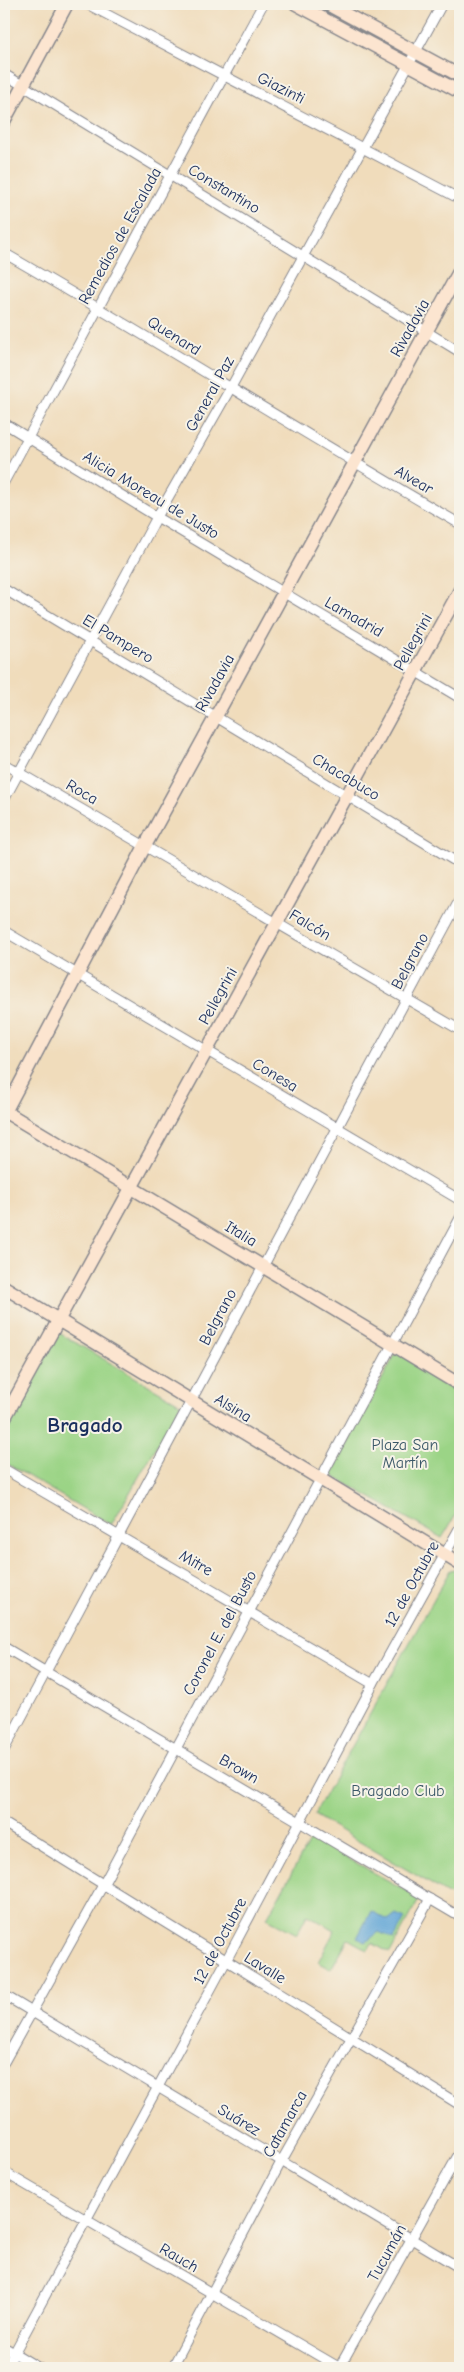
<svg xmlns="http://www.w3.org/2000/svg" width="464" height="2372" font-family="'Comic Neue',sans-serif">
<rect width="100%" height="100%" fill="#f7f3e8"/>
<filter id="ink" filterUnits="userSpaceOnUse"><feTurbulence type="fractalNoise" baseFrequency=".02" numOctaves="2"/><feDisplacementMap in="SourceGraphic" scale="10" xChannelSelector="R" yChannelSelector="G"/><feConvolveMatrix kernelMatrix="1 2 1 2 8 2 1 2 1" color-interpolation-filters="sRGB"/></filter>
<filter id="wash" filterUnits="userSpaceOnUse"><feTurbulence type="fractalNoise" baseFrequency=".0096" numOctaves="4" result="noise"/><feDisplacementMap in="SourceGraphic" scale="20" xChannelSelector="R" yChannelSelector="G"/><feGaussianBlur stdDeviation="1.12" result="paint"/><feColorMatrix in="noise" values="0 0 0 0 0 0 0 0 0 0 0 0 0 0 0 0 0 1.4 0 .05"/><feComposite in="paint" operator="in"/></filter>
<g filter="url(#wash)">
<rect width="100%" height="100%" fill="#f0dcbb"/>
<!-- green -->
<g fill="#9bd486" stroke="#5b8272">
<polygon points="308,4 320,4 460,80 460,86"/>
<polygon points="59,1333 181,1404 111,1525 4,1462 4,1429"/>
<polygon points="397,1351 460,1389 460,1508 442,1538 331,1475"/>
<polygon points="460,1568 460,1901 314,1815 450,1570"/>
<polygon points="311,1838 420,1898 390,1953 372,1943 368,1950 348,1939 331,1969 318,1962 335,1930 307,1915 297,1934 267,1918"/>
</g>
<!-- water -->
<polygon fill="#61a5d6" stroke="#3e6a9a" points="371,1911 388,1920 396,1914 405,1918 394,1939 379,1932 366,1942 357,1938"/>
</g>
<g filter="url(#ink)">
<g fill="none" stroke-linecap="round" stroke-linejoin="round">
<defs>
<g id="street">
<polyline points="87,4 460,199"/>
<polyline points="4,74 460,352"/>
<path d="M4 253C157 341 307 436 460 524"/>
<polyline points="4,423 157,517 460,698"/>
<polyline points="4,482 263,4"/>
<polyline points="4,589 460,864"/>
<polyline points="4,764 460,1030"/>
<polyline points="4,800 157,517 230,389 442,4"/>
<polyline points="4,931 460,1200"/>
<polyline points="4,1469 373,1684"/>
<polyline points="4,1647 460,1917"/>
<polyline points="4,1750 460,899"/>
<polyline points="4,1823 460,2105"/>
<polyline points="4,1995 460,2268"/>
<polyline points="4,2062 103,1885 460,1218"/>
<polyline points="4,2172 340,2368"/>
<polyline points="4,2347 39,2368"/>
<polyline points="6,2368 226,1961 373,1684 460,1527"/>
<polyline points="172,2368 281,2162 430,1899"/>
<polyline points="339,2368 460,2152"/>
</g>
<g id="secondary">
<polyline points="296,4 460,92"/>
<polyline points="327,4 460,76"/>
<polyline points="4,121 67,4"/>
<polyline points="4,1111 460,1385"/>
<polyline points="4,1114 145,846 460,270"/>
<polyline points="4,1287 460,1564"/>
<polyline points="4,1419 460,590"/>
</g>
</defs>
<!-- street casing -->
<use href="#street" stroke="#86868c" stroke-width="11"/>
<!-- secondary casing -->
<use href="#secondary" stroke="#86868c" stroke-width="15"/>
<!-- street -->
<use href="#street" stroke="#fff" stroke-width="9"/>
<!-- secondary -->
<use href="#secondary" stroke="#fce5d0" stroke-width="12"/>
</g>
</g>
<g text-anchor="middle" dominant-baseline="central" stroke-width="4" stroke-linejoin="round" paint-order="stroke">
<!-- street labels -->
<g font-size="16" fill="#1b2f5e" stroke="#f7f3e8">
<text transform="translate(281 88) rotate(27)">Giazinti</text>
<text transform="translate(224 189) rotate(31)">Constantino</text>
<text transform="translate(120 236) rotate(-61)">Remedios de Escalada</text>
<text transform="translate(410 328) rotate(-61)">Rivadavia</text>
<text transform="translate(174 336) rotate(32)">Quenard</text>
<text transform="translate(210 394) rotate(-61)">General Paz</text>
<text transform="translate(414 480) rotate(30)">Alvear</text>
<text transform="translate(151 495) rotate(31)">Alicia Moreau de Justo</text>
<text transform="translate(354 617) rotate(30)">Lamadrid</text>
<text transform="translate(118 639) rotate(31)">El Pampero</text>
<text transform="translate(413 642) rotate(-61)">Pellegrini</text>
<text transform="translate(215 683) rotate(-61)">Rivadavia</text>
<text transform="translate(346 777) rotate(31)">Chacabuco</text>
<text transform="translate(82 792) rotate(30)">Roca</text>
<text transform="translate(310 925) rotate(31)">Falcón</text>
<text transform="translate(410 961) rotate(-62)">Belgrano</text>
<text transform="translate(218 996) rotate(-61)">Pellegrini</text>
<text transform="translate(275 1075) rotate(31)">Conesa</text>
<text transform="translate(241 1234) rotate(31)">Italia</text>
<text transform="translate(218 1317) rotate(-62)">Belgrano</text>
<text transform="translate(233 1408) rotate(31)">Alsina</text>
<text transform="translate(196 1563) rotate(30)">Mitre</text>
<text transform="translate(412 1584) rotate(-61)">12 de Octubre</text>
<text transform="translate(220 1633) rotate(-62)">Coronel E. del Busto</text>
<text transform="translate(239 1769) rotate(30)">Brown</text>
<text transform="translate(220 1941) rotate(-62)">12 de Octubre</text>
<text transform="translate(265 1968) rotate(32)">Lavalle</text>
<text transform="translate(239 2120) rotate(31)">Suárez</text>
<text transform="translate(285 2124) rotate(-61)">Catamarca</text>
<text transform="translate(387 2253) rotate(-61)">Tucumán</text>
<text transform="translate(179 2258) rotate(30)">Rauch</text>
</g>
<!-- park labels -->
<g font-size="16" fill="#3b5868" stroke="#f7f3e8">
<text x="405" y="1445">Plaza San<tspan x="405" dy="18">Martín</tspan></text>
<text x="398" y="1791">Bragado Club</text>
</g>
<!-- district labels -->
<g font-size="21" font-weight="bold" fill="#1b2f5e" stroke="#f7f3e8">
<text x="85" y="1425">Bragado</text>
</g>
</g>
<!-- margin -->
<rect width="464" height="2372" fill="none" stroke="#f7f3e8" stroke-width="20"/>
</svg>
